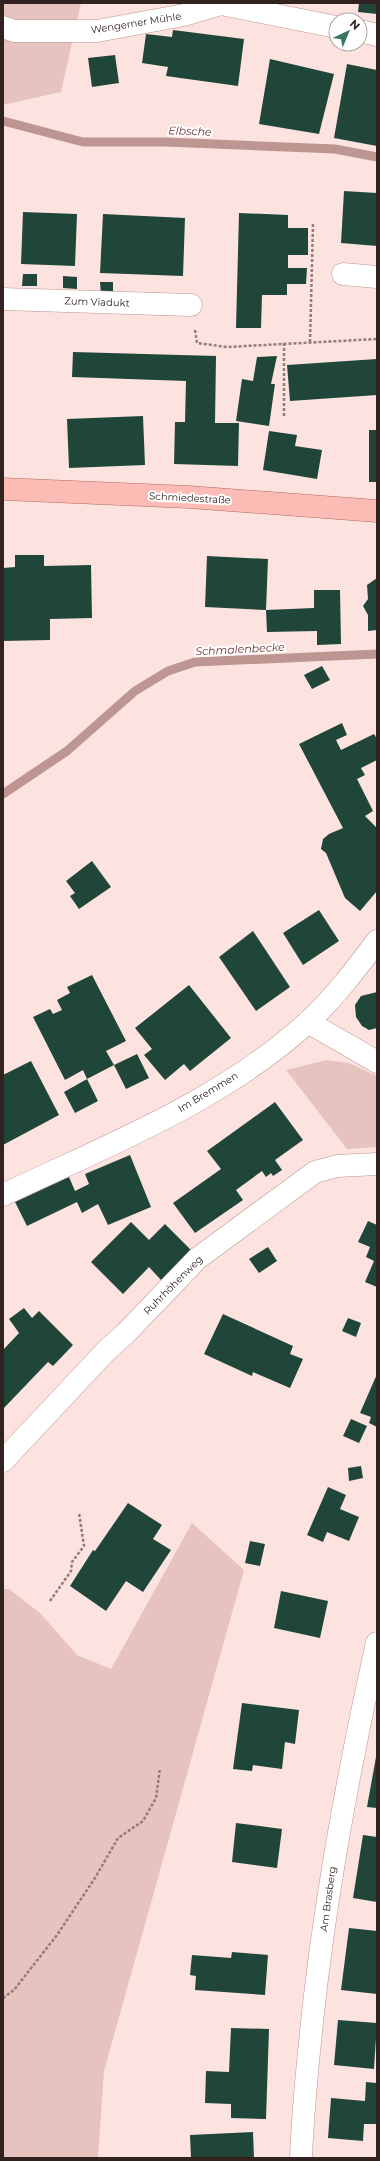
<svg xmlns="http://www.w3.org/2000/svg" width="380" height="2161" font-family="Montserrat,sans-serif">
<rect width="100%" height="100%" fill="#fde3df"/>
<!-- green -->
<g fill="#e6c3be">
<polygon points="3,3 81,3 61,92 3,105"/>
<polygon points="326,1060 349,1063 377,1076 377,1147 347,1149 286,1070"/>
<polygon points="192,1523 244,1570 104,2071 98,2158 3,2158 3,1589 9,1589 40,1613 77,1655 111,1669"/>
</g>
<g fill="none" stroke-linecap="round" stroke-linejoin="round">
<!-- stream -->
<g stroke="#be9691" stroke-width="9">
<polyline points="3,121 83,142 166,142 335,149 377,157"/>
<polyline points="3,794 67,751 135,691 168,671 195,662 377,654"/>
</g>
</g>
<!-- building -->
<g fill="#20463a">
<polygon points="359,3 377,3 377,14 358,12"/>
<polygon points="173,30 244,39 238,86 166,76 168,67 142,63 146,34 172,37"/>
<polygon points="115,55 119,83 92,87 88,58"/>
<polygon points="270,59 334,74 319,134 259,124"/>
<polygon points="347,64 377,70 377,146 334,138"/>
<polygon points="344,191 377,193 377,246 341,243"/>
<polygon points="23,212 77,214 75,266 21,264"/>
<polygon points="239,213 288,215 288,228 308,228 308,255 288,255 288,268 307,268 306,284 287,284 287,295 262,295 261,328 236,328"/>
<polygon points="103,214 185,218 183,276 100,273"/>
<polygon points="23,274 37,274 37,286 22,286"/>
<polygon points="63,276 77,277 77,289 63,288"/>
<polygon points="100,282 113,282 113,294 101,294"/>
<polygon points="73,352 216,356 215,423 239,423 238,466 174,464 175,422 185,422 186,381 72,377"/>
<polygon points="277,356 271,384 275,384 269,426 236,421 242,379 253,381 257,357"/>
<polygon points="377,359 377,395 290,401 287,365"/>
<polygon points="143,416 145,465 69,468 67,419"/>
<rect x="369" y="430" width="8" height="52"/>
<polygon points="269,431 297,435 295,446 322,450 317,479 263,470"/>
<polygon points="15,555 44,555 44,566 91,565 92,618 50,619 50,640 3,641 3,568 15,567"/>
<polygon points="207,556 268,559 266,610 314,608 314,590 340,590 341,644 317,645 317,631 267,632 266,610 205,607"/>
<polygon points="377,578 377,630 368,631 368,615 363,606 368,599 367,585"/>
<polygon points="322,666 330,680 312,689 304,675"/>
<polygon points="342,723 347,735 336,740 341,750 374,734 377,739 377,760 361,768 365,775 357,779 373,811 365,816 377,828 377,891 360,911 345,898 326,853 321,849 323,839 329,834 343,828 299,744"/>
<polygon points="92,861 111,887 79,909 70,896 75,893 66,881"/>
<polygon points="319,910 339,941 303,965 283,933"/>
<polygon points="253,931 290,987 256,1011 219,957"/>
<polygon points="92,975 126,1041 106,1051 114,1065 87,1079 83,1070 65,1080 33,1017 50,1009 53,1014 62,1010 57,1000 70,993 67,987"/>
<polygon points="189,985 231,1038 190,1071 184,1064 165,1080 144,1055 152,1049 135,1028"/>
<polygon points="377,992 377,1028 369,1030 362,1026 356,1017 355,1005 361,996"/>
<polygon points="137,1054 149,1078 126,1089 114,1065"/>
<polygon points="31,1061 59,1115 3,1145 3,1075"/>
<polygon points="87,1079 98,1101 75,1113 64,1092"/>
<polygon points="275,1102 303,1140 275,1160 282,1170 273,1176 271,1173 266,1177 262,1171 236,1190 243,1200 195,1233 173,1203 221,1169 207,1151"/>
<polygon points="130,1155 151,1207 108,1225 98,1204 82,1213 77,1202 27,1226 15,1202 69,1177 75,1191 89,1184 85,1174"/>
<polygon points="368,1221 377,1225 377,1287 365,1282 374,1261 366,1257 370,1247 358,1242"/>
<polygon points="131,1222 149,1240 165,1224 191,1250 161,1280 149,1267 123,1294 91,1262"/>
<polygon points="268,1247 277,1261 259,1273 249,1259"/>
<polygon points="24,1308 32,1318 39,1311 73,1345 53,1366 48,1362 3,1409 3,1350 19,1333 9,1319"/>
<polygon points="223,1314 293,1346 290,1354 303,1359 290,1388 253,1372 252,1376 204,1354"/>
<polygon points="348,1318 361,1323 356,1337 342,1331"/>
<polygon points="377,1374 377,1427 369,1423 371,1417 360,1413"/>
<polygon points="351,1419 367,1426 359,1443 343,1436"/>
<polygon points="361,1466 363,1478 349,1481 348,1468"/>
<polygon points="328,1487 346,1495 340,1509 359,1517 349,1541 327,1532 323,1542 307,1535"/>
<polygon points="128,1503 162,1525 153,1539 171,1550 143,1592 126,1581 106,1611 70,1586 93,1550 95,1551"/>
<polygon points="250,1541 265,1544 260,1566 245,1563"/>
<polygon points="281,1591 328,1601 320,1638 274,1628"/>
<polygon points="242,1703 299,1710 295,1744 285,1742 282,1769 253,1765 252,1771 233,1769"/>
<polygon points="376,1757 377,1757 377,1808 367,1807"/>
<polygon points="236,1823 282,1829 277,1868 232,1862"/>
<polygon points="363,1835 377,1837 377,1902 353,1898"/>
<polygon points="349,1928 377,1931 377,1994 341,1990"/>
<polygon points="232,1952 268,1955 265,1995 195,1990 196,1976 190,1975 192,1955 231,1958"/>
<polygon points="338,2020 377,2023 374,2069 334,2065"/>
<polygon points="231,2028 269,2029 266,2119 231,2118 231,2104 205,2103 206,2071 229,2072"/>
<polygon points="366,2082 377,2083 377,2124 364,2124 363,2141 328,2138 331,2098 365,2101"/>
<polygon points="253,2132 254,2158 191,2158 190,2135"/>
</g>
<g fill="none" stroke-linecap="round" stroke-linejoin="round">
<defs>
<g id="minor">
<polyline points="216,3 336,27"/>
<polyline points="3,27 14,31 97,31 184,15 221,4"/>
<polyline points="360,31 377,35"/>
<polyline points="343,274 377,277"/>
<polyline points="3,299 191,305"/>
<polyline points="308,1022 377,1062"/>
<path d="M3 1195C108 1145 222 1101 308 1022 334 998 356 969 377 941"/>
<polyline points="3,1461 106,1351 126,1333 198,1258 315,1172 337,1166 377,1164"/>
<path d="M301 2158C303 2103 309 2049 315 1995 329 1877 351 1759 377 1643"/>
</g>
<polyline id="major" points="3,489 189,497 377,511"/>
</defs>
<!-- minor casing -->
<use href="#minor" stroke="#bc958f" stroke-width="23"/>
<!-- major casing -->
<use href="#major" stroke="#b46960" stroke-width="23"/>
<!-- path -->
<g stroke="#907c79" stroke-width="2.5" stroke-dasharray="3 2" stroke-linecap="butt">
<polyline points="195,330 197,343 227,347 377,339"/>
<polyline points="310,342 313,224"/>
<polyline points="284,343 284,416"/>
<polyline points="50,1601 71,1571 72,1562 84,1546 79,1513"/>
<polyline points="3,1998 14,1990 57,1935 95,1878 118,1838 143,1821 156,1798 160,1768"/>
</g>
<!-- minor -->
<use href="#minor" stroke="#fff" stroke-width="22"/>
<!-- major -->
<use href="#major" stroke="#fcbbb4" stroke-width="22"/>
</g>
<g text-anchor="middle" dominant-baseline="central" stroke-width="4" stroke-linejoin="round" paint-order="stroke">
<!-- street labels -->
<g font-size="10" fill="#322321" stroke="#fff">
<text transform="translate(136 23) rotate(-9)">Wengerner Mühle</text>
<text transform="translate(97 302) rotate(2)">Zum Viadukt</text>
<text transform="translate(190 498) rotate(3)">Schmiedestraße</text>
<text transform="translate(208 1092) rotate(-31)">Im Bremmen</text>
<text transform="translate(173 1285) rotate(-45)">Ruhrhöhenweg</text>
<text transform="translate(328 1899) rotate(-82)">Am Brasberg</text>
</g>
<!-- water labels -->
<g font-size="11" font-style="italic" fill="#6b342e" stroke="#fff">
<text transform="translate(190 131) rotate(2)">Elbsche</text>
<text transform="translate(240 649) rotate(-3)">Schmalenbecke</text>
</g>
</g>
<!-- border -->
<rect width="380" height="2161" fill="none" stroke="#322321" stroke-width="8"/>
<!-- north arrow -->
<g transform="translate(348 32) rotate(44)"><circle r="19" fill="#ffffff" stroke="#ada7a6"/>
<path d="M0-3L7 15L0 10L-7 15Z" fill="#387662"/>
<text y="-6" font-size="11" font-weight="bold" text-anchor="middle" fill="#322321">N</text>
</g>
</svg>
